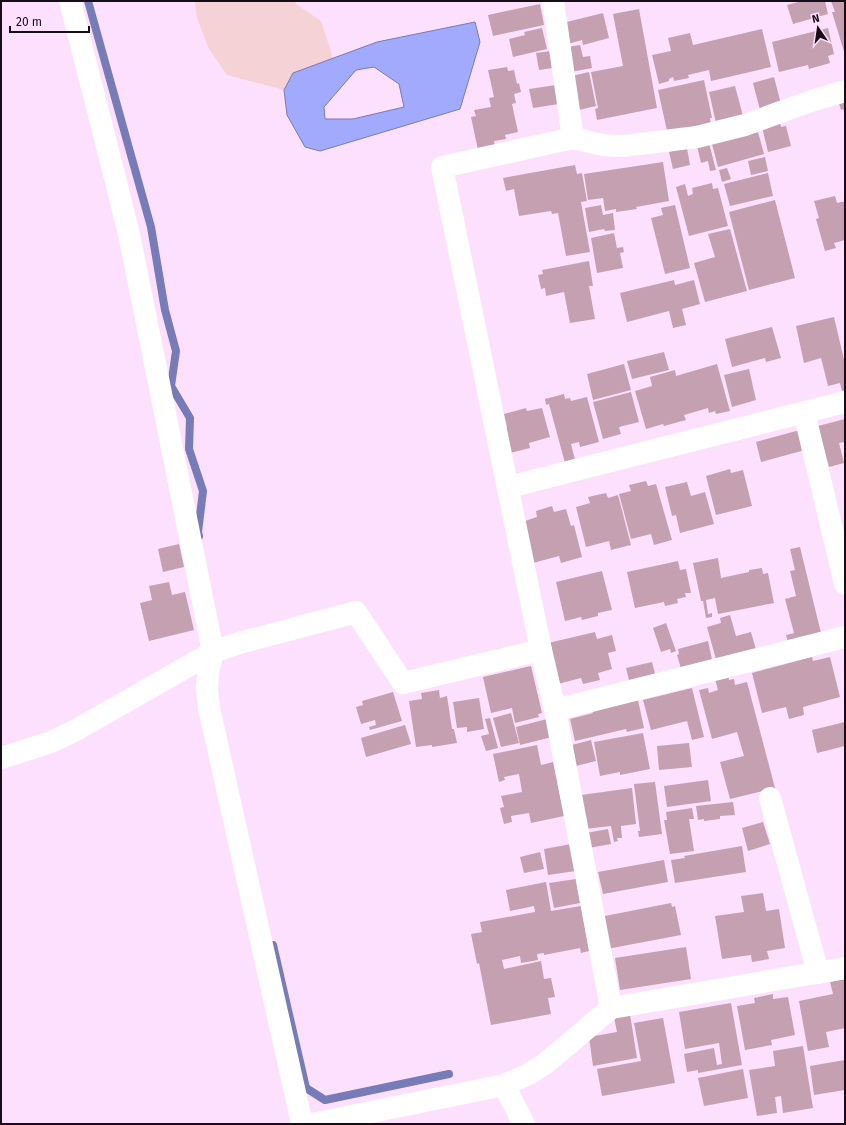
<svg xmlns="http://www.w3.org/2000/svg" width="846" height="1125" font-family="'Fira Sans',sans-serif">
<rect width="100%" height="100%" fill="#fde0fd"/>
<!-- green -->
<polygon fill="#f4d2d5" points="195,1 295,1 296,4 321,21 333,58 293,73 284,90 227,75 209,49 197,18"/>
<!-- water -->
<path fill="#a1aafc" stroke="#777bb7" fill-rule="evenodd" d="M475 22 480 42 460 109 320 151 305 147 287 115 284 90 293 73 377 42ZM374 67 399 84 404 107 353 119H325L324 107 356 70Z"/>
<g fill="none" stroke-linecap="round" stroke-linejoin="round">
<!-- stream -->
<g stroke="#777bb7" stroke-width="8">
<polyline points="88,1 151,227 165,310 176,351 171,386 190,418 189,449 203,491 198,532 199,536"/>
<polyline points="273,945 306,1088 325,1100 449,1074"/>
</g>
</g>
<!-- building -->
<g fill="#c5a0b1">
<polygon points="802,1 825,1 828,14 793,24 787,5"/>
<polygon points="831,1 845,1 845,55 832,12 835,12"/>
<polygon points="540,4 544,25 493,36 488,15"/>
<polygon points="639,9 657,108 597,120 595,109 598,108 591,72 623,66 613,14"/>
<polygon points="603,13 609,38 583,45 582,40 568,44 563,23"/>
<polygon points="542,28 547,49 513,57 509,39 525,35 524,32"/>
<polygon points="828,28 834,54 828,56 830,63 809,69 808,65 779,72 772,42"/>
<polygon points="762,29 771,67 711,81 709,70 688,75 689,78 674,81 673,77 669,79 669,81 659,84 652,55 671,51 668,38 690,33 693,45"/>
<polygon points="580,45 583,57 590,56 592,68 571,72 567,47"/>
<polygon points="551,51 553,68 539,70 536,53"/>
<polygon points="507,67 508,71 514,70 517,84 519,83 521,92 514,94 516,103 512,104 518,132 505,135 506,139 494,141 495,147 478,150 471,117 476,116 474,110 491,107 489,98 494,97 488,70"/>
<polygon points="589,72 596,106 579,110 572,76"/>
<polygon points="774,77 781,104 760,110 753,83"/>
<polygon points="704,80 712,118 710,118 711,126 667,131 658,90"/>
<polygon points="556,85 559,104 533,108 529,89"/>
<polygon points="735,86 743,116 716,123 709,92"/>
<polygon points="845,98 845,114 843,109 841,110 838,100"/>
<polygon points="780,123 781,127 786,126 791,146 768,152 762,127"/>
<polygon points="758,132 764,154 718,167 712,144"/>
<polygon points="709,143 716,170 710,171 708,161 701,163 697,146"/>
<polygon points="687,148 690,165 673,169 669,152"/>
<polygon points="765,157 768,171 751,175 748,161"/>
<polygon points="663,162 669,201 636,207 637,209 616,212 616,209 605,211 603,198 588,200 584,174"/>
<polygon points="575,165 577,174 582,173 587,201 581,202 590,252 566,256 558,213 552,214 551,211 519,216 514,189 506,191 503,178"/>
<polygon points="727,168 731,179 722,182 719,170"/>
<polygon points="768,173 773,196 730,206 724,184"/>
<polygon points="712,183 713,189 718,188 728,226 689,236 676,187 685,184 688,196 693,194 692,188"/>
<polygon points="835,196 837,203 845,201 845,240 834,243 836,248 825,251 816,219 819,218 814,201"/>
<polygon points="775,200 795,278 749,290 729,212"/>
<polygon points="601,205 603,215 613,213 615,230 605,231 604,229 589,232 585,208"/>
<polygon points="675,205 690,268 665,274 651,218 663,215 661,208"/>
<polygon points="730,229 747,291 705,302 694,263 715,257 708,234"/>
<polygon points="614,233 617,248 623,247 624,252 620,253 623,268 597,273 591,238"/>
<polygon points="589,261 593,286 589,286 595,319 570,323 564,292 546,296 545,288 541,289 538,275 543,274 542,270"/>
<polygon points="674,280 675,285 694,280 700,304 682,309 686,325 673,328 669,311 627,322 620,293"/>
<polygon points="834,317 845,364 845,390 842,391 840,383 828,386 821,358 804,363 796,326"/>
<polygon points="772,327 781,358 766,362 765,358 732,367 725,339"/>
<polygon points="664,352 669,370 632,379 627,361"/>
<polygon points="624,364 631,390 593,400 587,374"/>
<polygon points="717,364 730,411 716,414 715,411 709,413 708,408 684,415 686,420 664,426 663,424 646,429 635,391 652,386 650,377 675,370 676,376"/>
<polygon points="749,369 756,400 732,407 724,375"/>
<polygon points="631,392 639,422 619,427 621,434 603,439 593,402"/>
<polygon points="564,394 565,399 570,398 571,401 587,397 599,442 580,447 579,442 571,444 575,460 565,463 549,404 546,405 545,399"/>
<polygon points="526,408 527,411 542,408 550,437 529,443 530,448 510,453 503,428 507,427 504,414"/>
<polygon points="845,419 845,442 839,443 844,463 829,467 818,426"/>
<polygon points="800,430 805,450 761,462 756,442"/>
<polygon points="730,469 731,473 743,470 752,506 716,515 706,476"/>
<polygon points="646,481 648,486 656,484 672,540 654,545 651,534 631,539 619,494 631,491 629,485"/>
<polygon points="687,482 691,496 705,492 714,524 680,533 676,515 672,516 665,487"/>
<polygon points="606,493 608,498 618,495 631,545 611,550 609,541 586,547 576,507 590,503 588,497"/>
<polygon points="552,506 554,512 566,509 571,526 574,525 582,557 561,563 559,556 533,563 522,522 537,517 536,511"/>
<polygon points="179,544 184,567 163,572 158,549"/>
<polygon points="800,547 821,633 788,643 786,635 794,633 785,599 796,596 790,571 795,570 790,549"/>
<polygon points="718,558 721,578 749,572 749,570 762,568 763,574 768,573 774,603 718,614 715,598 706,600 708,614 712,613 712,617 706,618 703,601 701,601 693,563"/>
<polygon points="678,561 680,570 686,569 691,593 685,593 686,597 677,599 678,603 665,606 664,602 635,608 627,572"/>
<polygon points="602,571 612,610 598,613 598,616 582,620 581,617 565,621 556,582"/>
<polygon points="169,582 172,595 185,592 194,630 149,641 140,603 152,600 149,586"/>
<polygon points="730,615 736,636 751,632 757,653 717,663 707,627 721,623 720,618"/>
<polygon points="666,623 676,651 671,653 670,649 661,652 653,628"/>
<polygon points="595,632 597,639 612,635 616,651 608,653 612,669 598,673 600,680 583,684 581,678 554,685 544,644"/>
<polygon points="708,641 713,664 682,672 677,655 679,654 678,649"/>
<polygon points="812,657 813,661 830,657 840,697 803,707 804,715 789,719 786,707 762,713 752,673"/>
<polygon points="652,662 656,678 630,684 626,668"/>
<polygon points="531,666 542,713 538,714 539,717 515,723 512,708 491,713 483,677"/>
<polygon points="728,675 729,680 734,679 735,685 747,682 775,788 730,799 720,762 744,756 737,732 712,739 699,690 708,688 709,693 718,690 715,679"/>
<polygon points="692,688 704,737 692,740 687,721 651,730 643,700"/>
<polygon points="439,690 440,698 447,696 452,729 454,729 457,743 432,747 432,745 416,747 409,701 422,699 421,693"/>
<polygon points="393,692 402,721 370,730 369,727 376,725 375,720 361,724 356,707 363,705 362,701"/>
<polygon points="479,698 484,729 467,732 467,727 457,728 453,702"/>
<polygon points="638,700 644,728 627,732 626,729 575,741 570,719 593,713 592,711"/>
<polygon points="511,713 519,743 501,747 493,718"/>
<polygon points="490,718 498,748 486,751 481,736 489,734 485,719"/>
<polygon points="547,719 552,737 520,745 516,727"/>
<polygon points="845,722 845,746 817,753 812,730"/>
<polygon points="405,725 411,744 366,757 361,738"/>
<polygon points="643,733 650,769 620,775 620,772 600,776 594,742"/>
<polygon points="591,740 596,761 572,767 568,746"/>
<polygon points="689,743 692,767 659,770 657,746"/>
<polygon points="537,745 541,765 553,762 561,801 564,801 564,816 531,823 529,813 511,816 512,822 504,824 500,808 504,807 501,796 522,792 519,774 504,777 505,780 499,782 493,754"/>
<polygon points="708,780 711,801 667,807 664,786"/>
<polygon points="655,782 662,834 639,837 638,831 640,831 634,784"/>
<polygon points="632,788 636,824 621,826 622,838 617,838 618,841 614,842 611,826 585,829 581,795"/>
<polygon points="733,802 735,815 720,816 720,819 704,821 704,819 698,820 696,806"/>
<polygon points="692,808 694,819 689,819 694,851 670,854 664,820 667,820 666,812"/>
<polygon points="763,822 770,844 748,851 742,828"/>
<polygon points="608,829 611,844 589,848 586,833"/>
<polygon points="571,844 576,871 548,875 544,849"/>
<polygon points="742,846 746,872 675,883 671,860 685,858 684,856"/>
<polygon points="540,852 544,869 524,873 520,857"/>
<polygon points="664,860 668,882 603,894 598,872"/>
<polygon points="576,879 580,903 554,908 549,883"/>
<polygon points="546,882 551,911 581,906 589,951 581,953 580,948 544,955 544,953 537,954 538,960 521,963 520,956 502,960 504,969 541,961 544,979 551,978 555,997 548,998 551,1014 491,1025 479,963 477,964 471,934 482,932 480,922 535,912 534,906 510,911 506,890"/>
<polygon points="763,893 766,911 779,909 785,948 767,951 769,959 752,962 751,955 722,959 715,916 744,912 741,896"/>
<polygon points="671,903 672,907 675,906 681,935 607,949 600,917"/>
<polygon points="686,947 691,979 620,990 615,958"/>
<polygon points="845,979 845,1028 826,1032 829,1047 808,1051 799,1001 833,994 830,982"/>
<polygon points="773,994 773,999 788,997 795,1035 771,1040 772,1045 745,1050 737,1006 755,1003 754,998"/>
<polygon points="731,1003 742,1065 698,1073 698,1070 687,1072 684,1054 714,1048 717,1065 722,1064 719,1043 685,1049 679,1012"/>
<polygon points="630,1014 637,1058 593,1066 589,1037 617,1032 614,1017"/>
<polygon points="663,1018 675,1083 602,1096 597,1069 641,1061 634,1023"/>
<polygon points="803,1046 813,1108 783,1113 781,1096 775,1097 777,1113 757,1116 749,1070 775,1066 773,1051"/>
<polygon points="845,1060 845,1090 814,1095 810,1066"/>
<polygon points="743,1069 748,1098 704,1106 698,1078"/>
</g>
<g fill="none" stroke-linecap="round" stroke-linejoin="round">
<!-- minor -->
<g stroke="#fff" stroke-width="22">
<polyline points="70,1 117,186 130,239 213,652 208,673 207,690 209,708 302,1124"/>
<polyline points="553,1 573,138"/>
<polyline points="804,412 845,584"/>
<polyline points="508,487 845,402"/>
<polyline points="555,710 845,637"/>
<polyline points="1,758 17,753 51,742 76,730 213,652 239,643 356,612 403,683 541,650"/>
<polyline points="770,798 818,973"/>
<polyline points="611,1008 555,710 541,650 442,167 573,138 603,145 623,146 697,137 745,125 811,101 845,91"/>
<polyline points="504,1085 524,1124"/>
<polyline points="312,1124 504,1085 529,1074 546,1063 611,1008 845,968"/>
</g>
</g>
<!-- border -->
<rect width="846" height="1125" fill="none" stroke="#160d16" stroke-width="4"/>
<!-- north arrow -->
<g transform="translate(818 28) rotate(347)" stroke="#fde0fd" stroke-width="3" paint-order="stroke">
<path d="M0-3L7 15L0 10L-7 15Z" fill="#160d16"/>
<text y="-6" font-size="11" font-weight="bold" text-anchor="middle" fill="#160d16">N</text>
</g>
<!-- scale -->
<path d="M10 26v6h79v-6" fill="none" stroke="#160d16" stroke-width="2"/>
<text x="16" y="26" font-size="12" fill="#160d16" stroke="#fde0fd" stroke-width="3" paint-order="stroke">20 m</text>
</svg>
